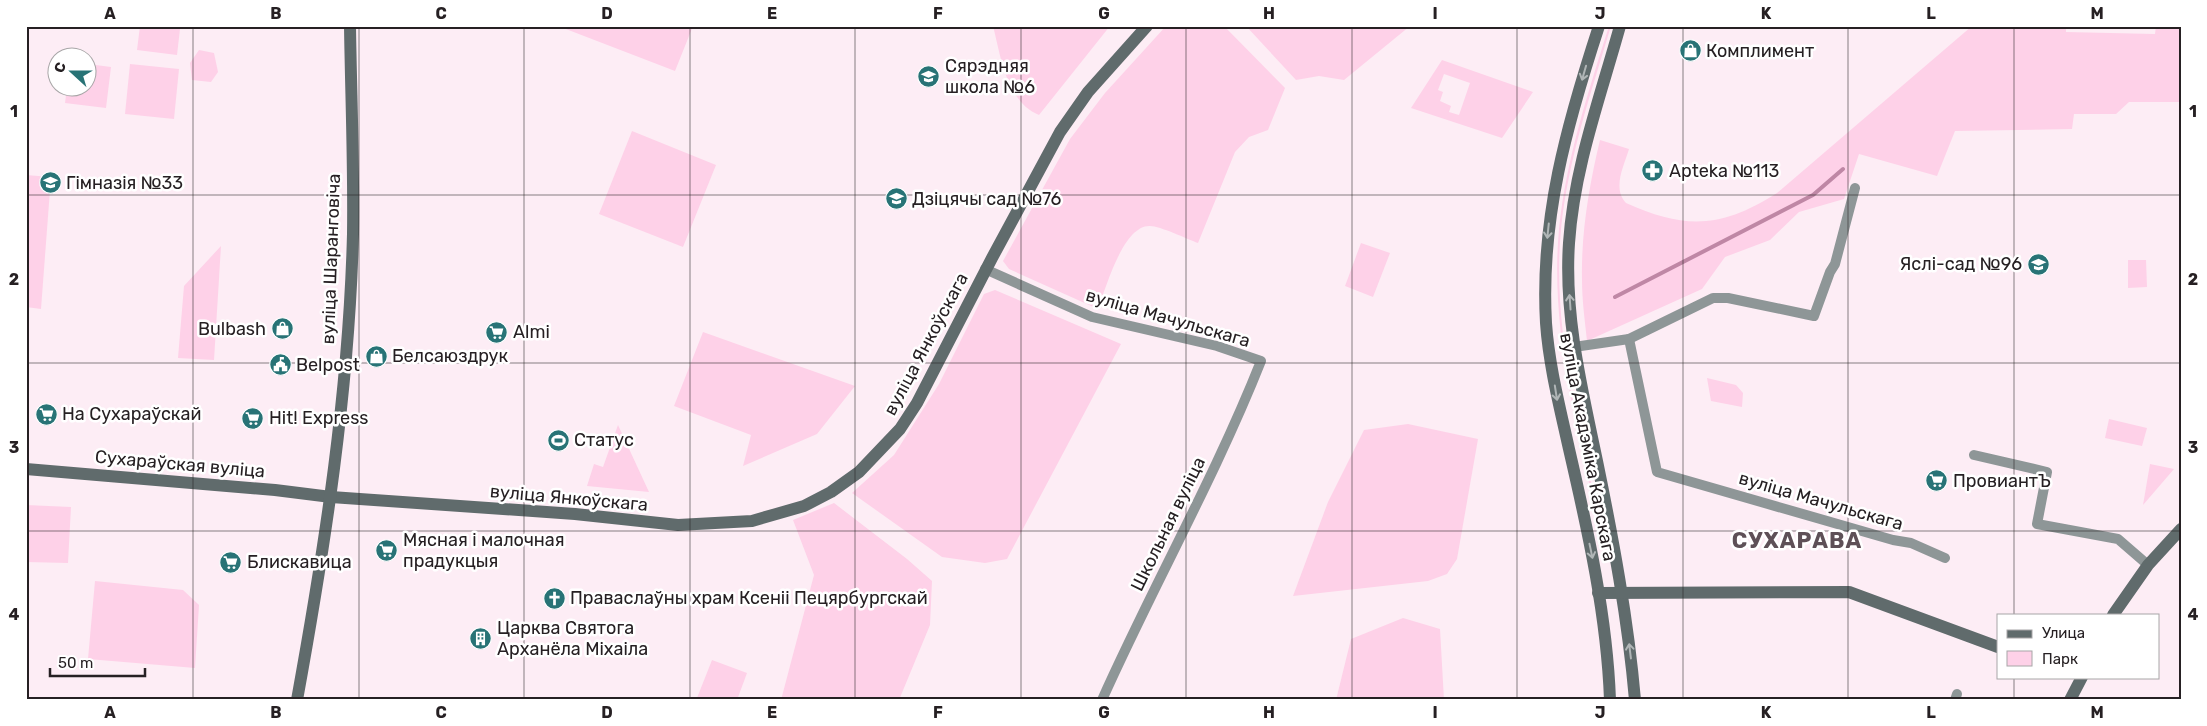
<svg xmlns="http://www.w3.org/2000/svg" width="2207" height="726" font-family="Rubik,sans-serif">
<rect width="100%" height="100%" fill="#fdedf5"/>
<!-- green -->
<g fill="#fed1e8" fill-rule="evenodd">
<polygon points="140,26 180,29 177,55 137,50"/>
<polygon points="558,26 693,26 675,71"/>
<path d="M993 26H1110L1039 115C1006 101 1001 57 993 26Z"/>
<path d="M1166 26H1224L1285 88 1268 130 1249 137 1235 152 1198 243C1187 239 1160 226 1150 226 1123 225 1106 288 1098 309L1009 269 1003 261 1070 139 1105 93Z"/>
<polygon points="1246,26 1410,26 1344,80 1319,76 1296,80"/>
<path d="M1609 26H1611C1591 93 1568 159 1561 229 1551 337 1584 446 1607 551H1605C1582 447 1549 337 1559 229 1566 159 1588 93 1609 26Z"/>
<path d="M1972 26H2066V32L2155 34 2156 26H2181V102H2129L2116 114H2074L2072 129 1955 131 1937 176 1859 154 1844 199 1799 212 1770 240 1725 257 1702 289 1587 341C1585 321 1582 301 1582 280 1581 233 1589 186 1600 140L1629 149C1624 166 1612 188 1626 203 1686 230 1722 228 1777 193Z"/>
<polygon points="199,50 214,53 218,72 211,82 192,80 190,63"/>
<path d="M1442 60 1533 92 1502 138 1411 108ZM1444 74 1470 83 1459 115 1449 112 1451 106 1440 101 1443 92 1438 90Z"/>
<polygon points="88,64 111,67 106,108 65,103 67,88 88,88"/>
<polygon points="130,64 179,69 174,119 125,114"/>
<polygon points="632,131 716,165 683,247 599,214"/>
<polygon points="26,175 51,177 41,309 26,307"/>
<polygon points="1361,243 1390,253 1373,297 1345,286"/>
<polygon points="221,246 214,360 178,358 184,286"/>
<polygon points="2128,260 2146,260 2147,287 2128,288"/>
<polygon points="995,290 1121,344 1007,559 985,563 942,557 852,493 894,455 939,384 984,294"/>
<polygon points="703,332 855,386 817,434 743,466 751,435 674,406"/>
<polygon points="1707,378 1736,385 1743,393 1742,407 1711,401"/>
<polygon points="2109,419 2147,428 2142,446 2105,438"/>
<polygon points="1408,424 1478,439 1457,559 1447,574 1428,581 1293,596 1328,502 1364,430"/>
<polygon points="618,425 649,492 587,486 594,464 603,467"/>
<polygon points="2150,464 2174,469 2143,505"/>
<polygon points="834,503 907,559 932,581 930,625 899,700 781,700 814,575 793,520"/>
<polygon points="26,505 71,507 68,563 26,562"/>
<polygon points="95,581 183,590 199,605 195,668 88,659"/>
<polygon points="1403,618 1440,629 1444,700 1336,700 1351,639"/>
<polygon points="712,660 747,673 737,700 702,700 697,698"/>
</g>
<g fill="none" stroke-linecap="round" stroke-linejoin="round">
<!-- stream -->
<polyline stroke="#bf87a5" stroke-width="4" points="1615,297 1813,195 1843,169"/>
<!-- street -->
<g stroke="#8e9697" stroke-width="10">
<path d="M985 269 1092 317 1217 346 1261 361C1215 477 1153 586 1102 700"/>
<polyline points="1629,339 1657,472 1893,540 1911,543 1945,558"/>
<polyline points="1574,347 1629,339 1713,298 1728,298 1814,316 1830,272 1835,264 1855,188"/>
<polyline points="1974,455 2047,472 2037,524 2118,539 2148,565"/>
<polyline points="1955,700 1957,694"/>
</g>
<!-- secondary -->
<g stroke="#606b6c" stroke-width="12">
<path d="M1599 26C1567 124 1540 219 1546 323 1549 366 1560 408 1569 449 1588 531 1607 616 1610 700"/>
<path d="M1620 26C1600 98 1574 168 1569 243 1564 317 1582 389 1597 461 1613 539 1628 619 1635 700"/>
<polyline points="26,469 275,490 331,497 575,514 678,525 752,521 804,506 831,492 859,472 900,429 917,403 992,258 1060,132 1088,92 1147,26"/>
<polyline points="1598,593 1849,592 1998,647"/>
<polyline points="2113,615 2148,565 2181,529"/>
<path d="M297 700C325 546 349 391 353 234 354 165 351 95 350 26"/>
<polyline points="2070,700 2082,677"/>
</g>
</g>
<!-- one-way arrows -->
<defs><path id="oneway-shaft" d="M-6 0H5M1.5-3L5.5 0L1.5 3" fill="none" stroke-width="1.6" stroke-linecap="round" stroke-linejoin="round" transform="scale(1.25)"/></defs>
<g stroke="#b0b5b6">
<use href="#oneway-shaft" transform="translate(1584 73) rotate(106)"/>
<use href="#oneway-shaft" transform="translate(1548 231) rotate(96)"/>
<use href="#oneway-shaft" transform="translate(1570 302) rotate(-94)"/>
<use href="#oneway-shaft" transform="translate(1556 393) rotate(81)"/>
<use href="#oneway-shaft" transform="translate(1591 551) rotate(78)"/>
<use href="#oneway-shaft" transform="translate(1630 651) rotate(-97)"/>
</g>
<!-- grid -->
<path fill="none" stroke="#262023" stroke-width="1" stroke-opacity="0.55" d="M193 26V700M359 26V700M524 26V700M690 26V700M855 26V700M1021 26V700M1186 26V700M1352 26V700M1517 26V700M1683 26V700M1848 26V700M2014 26V615M26 195H2181M26 363H2181M26 531H2181M2014 677V700"/>
<!-- icons -->
<defs>
<symbol id="shop-disc" viewBox="-11 -11 22 22"><circle r="9.5" fill="#287376" stroke="#fff"/><path d="M-5-2.5h2.3a2.7 3.5 0 0 1 5.4 0H5L5.5 6h-11ZM-1.5-2.5h3a1.5 2.3 0 0 0-3 0Z" fill="#fff"/></symbol>
<symbol id="school-disc" viewBox="-11 -11 22 22"><circle r="9.5" fill="#287376" stroke="#fff"/><path d="M0-5L7-2L0 1L-7-2ZM-4 1L0 2.5L4 1V4Q0 6-4 4Z" fill="#fff"/></symbol>
<symbol id="pharmacy-disc" viewBox="-11 -11 22 22"><circle r="9.5" fill="#287376" stroke="#fff"/><path d="M-2-6h4v4h4v4h-4v4h-4v-4h-4v-4h4Z" fill="#fff"/></symbol>
<symbol id="supermarket-disc" viewBox="-11 -11 22 22"><circle r="9.5" fill="#287376" stroke="#fff"/><path d="M-6-5.5h2.5l.6 2H6L4.5 2H-2.5L-4.4-4H-6ZM-1.5 3.2a1.3 1.3 0 1 0 .1 0ZM3 3.2a1.3 1.3 0 1 0 .1 0Z" fill="#fff"/></symbol>
<symbol id="civic-disc" viewBox="-11 -11 22 22"><circle r="9.5" fill="#287376" stroke="#fff"/><path d="M-.6-6.5H3V-4.5H.6V-3L4-1V1h2V6H-6V1h2V-1L-.6-3ZM-1.2 2.5V6h2.4V2.5Z" fill="#fff"/></symbol>
<symbol id="stadium-disc" viewBox="-11 -11 22 22"><circle r="9.5" fill="#287376" stroke="#fff"/><path d="M0-5a6.5 5 0 1 0 0 10a6.5 5 0 1 0 0-10ZM-3.5-1.8h7v3.6h-7Z" fill="#fff"/></symbol>
<symbol id="church-disc" viewBox="-11 -11 22 22"><circle r="9.5" fill="#287376" stroke="#fff"/><path d="M-1.2-6h2.4v3.5h3.3v2.4h-3.3V6h-2.4V-.1h-3.3v-2.4h3.3Z" fill="#fff"/></symbol>
<symbol id="building-disc" viewBox="-11 -11 22 22"><circle r="9.5" fill="#287376" stroke="#fff"/><path d="M-4-6H4V6H1V3H-1V6H-4ZM-2.5-4.3h1.7v1.8h-1.7ZM.8-4.3h1.7v1.8H.8ZM-2.5-1h1.7V.8h-1.7ZM.8-1h1.7V.8H.8Z" fill="#fff"/></symbol>
</defs>
<g fill-rule="evenodd">
<use href="#shop-disc" x="1678" y="38" width="25" height="25"/>
<use href="#school-disc" x="916" y="64" width="25" height="25"/>
<use href="#pharmacy-disc" x="1640" y="158" width="25" height="25"/>
<use href="#school-disc" x="38" y="170" width="25" height="25"/>
<use href="#school-disc" x="884" y="186" width="25" height="25"/>
<use href="#school-disc" x="2026" y="252" width="25" height="25"/>
<use href="#shop-disc" x="270" y="316" width="25" height="25"/>
<use href="#supermarket-disc" x="484" y="320" width="25" height="25"/>
<use href="#shop-disc" x="364" y="344" width="25" height="25"/>
<use href="#civic-disc" x="268" y="352" width="25" height="25"/>
<use href="#supermarket-disc" x="34" y="402" width="25" height="25"/>
<use href="#supermarket-disc" x="240" y="406" width="25" height="25"/>
<use href="#stadium-disc" x="546" y="428" width="25" height="25"/>
<use href="#supermarket-disc" x="1924" y="468" width="25" height="25"/>
<use href="#supermarket-disc" x="374" y="538" width="25" height="25"/>
<use href="#supermarket-disc" x="218" y="550" width="25" height="25"/>
<use href="#church-disc" x="542" y="586" width="25" height="25"/>
<use href="#building-disc" x="468" y="626" width="25" height="25"/>
</g>
<g text-anchor="middle" dominant-baseline="central" stroke-width="5" stroke-linejoin="round" paint-order="stroke">
<!-- poi labels -->
<g font-size="18" fill="#262023" stroke="#fff" text-anchor="start">
<text x="1706" y="51">Комплимент</text>
<text x="945" y="66">Сярэдняя<tspan x="945" dy="21">школа №6</tspan></text>
<text x="1669" y="171">Apteka №113</text>
<text x="66" y="183">Гімназія №33</text>
<text x="912" y="199">Дзіцячы сад №76</text>
<text x="2022" y="264" text-anchor="end">Яслі-сад №96</text>
<text x="266" y="329" text-anchor="end">Bulbash</text>
<text x="513" y="332">Almi</text>
<text x="392" y="356">Белсаюздрук</text>
<text x="296" y="365">Belpost</text>
<text x="62" y="414">На Сухараўскай</text>
<text x="269" y="418">Hit! Express</text>
<text x="574" y="440">Статус</text>
<text x="1953" y="481">ПровиантЪ</text>
<text x="403" y="540">Мясная і малочная<tspan x="403" dy="21">прадукцыя</tspan></text>
<text x="247" y="562">Блискавица</text>
<text x="570" y="598">Праваслаўны храм Ксеніі Пецярбургскай</text>
<text x="497" y="628">Царква Святога<tspan x="497" dy="21">Арханёла Міхаіла</tspan></text>
</g>
<!-- street labels -->
<g font-size="18" fill="#262023" stroke="#fff">
<text transform="translate(331 259) rotate(-88)">вуліца Шаранговіча</text>
<text transform="translate(1168 318) rotate(16)">вуліца Мачульскага</text>
<text transform="translate(926 344) rotate(-62)">вуліца Янкоўскага</text>
<text transform="translate(1588 447) rotate(79)">вуліца Акадэміка Карскага</text>
<text transform="translate(180 464) rotate(5)">Сухараўская вуліца</text>
<text transform="translate(569 498) rotate(5)">вуліца Янкоўскага</text>
<text transform="translate(1821 501) rotate(16)">вуліца Мачульскага</text>
<text transform="translate(1168 524) rotate(-64)">Школьная вуліца</text>
</g>
<!-- district labels -->
<g font-size="22" font-weight="bold" letter-spacing="1" fill="#5e5057" stroke="#fff">
<text x="1797" y="540">СУХАРАВА</text>
</g>
</g>
<!-- border -->
<rect width="2207" height="726" fill="none" stroke="#ffffff" stroke-width="55"/>
<!-- legend -->
<rect x="1997" y="614" width="162" height="65" fill="#ffffff" stroke="#a8a6a7"/>
<rect x="2007" y="630" width="25" height="8" fill="#606b6c" stroke="#a8a6a7"/>
<text x="2042" y="638" font-size="15" fill="#262023">Улица</text>
<rect x="2007" y="651" width="25" height="15" fill="#fed1e8" stroke="#a8a6a7"/>
<text x="2042" y="664" font-size="15" fill="#262023">Парк</text>
<!-- north arrow -->
<g transform="translate(72 72) rotate(291)"><circle r="24" fill="#ffffff" stroke="#a8a6a7"/>
<path d="M0-4L9 19L0 12L-9 19Z" fill="#287376"/>
<text y="-8" font-size="14" font-weight="bold" text-anchor="middle" fill="#262023">С</text>
</g>
<!-- scale -->
<path d="M50 668v8h95v-8" fill="none" stroke="#262023" stroke-width="2.5"/>
<text x="58" y="668" font-size="15" fill="#262023" stroke="#ffffff" stroke-width="4" paint-order="stroke">50 m</text>
<rect x="28" y="28" width="2152" height="670" fill="none" stroke="#262023" stroke-width="2"/>
<g font-size="16" text-anchor="middle" font-weight="bold" fill="#262023">
<text x="110" y="19">A</text>
<text x="276" y="19">B</text>
<text x="441" y="19">C</text>
<text x="607" y="19">D</text>
<text x="772" y="19">E</text>
<text x="938" y="19">F</text>
<text x="1104" y="19">G</text>
<text x="1269" y="19">H</text>
<text x="1435" y="19">I</text>
<text x="1600" y="19">J</text>
<text x="1766" y="19">K</text>
<text x="1931" y="19">L</text>
<text x="2097" y="19">M</text>
<text x="14" y="117">1</text>
<text x="2193" y="117">1</text>
<text x="14" y="285">2</text>
<text x="2193" y="285">2</text>
<text x="14" y="453">3</text>
<text x="2193" y="453">3</text>
<text x="14" y="620">4</text>
<text x="2193" y="620">4</text>
<text x="110" y="718">A</text>
<text x="276" y="718">B</text>
<text x="441" y="718">C</text>
<text x="607" y="718">D</text>
<text x="772" y="718">E</text>
<text x="938" y="718">F</text>
<text x="1104" y="718">G</text>
<text x="1269" y="718">H</text>
<text x="1435" y="718">I</text>
<text x="1600" y="718">J</text>
<text x="1766" y="718">K</text>
<text x="1931" y="718">L</text>
<text x="2097" y="718">M</text>
</g>
</svg>
